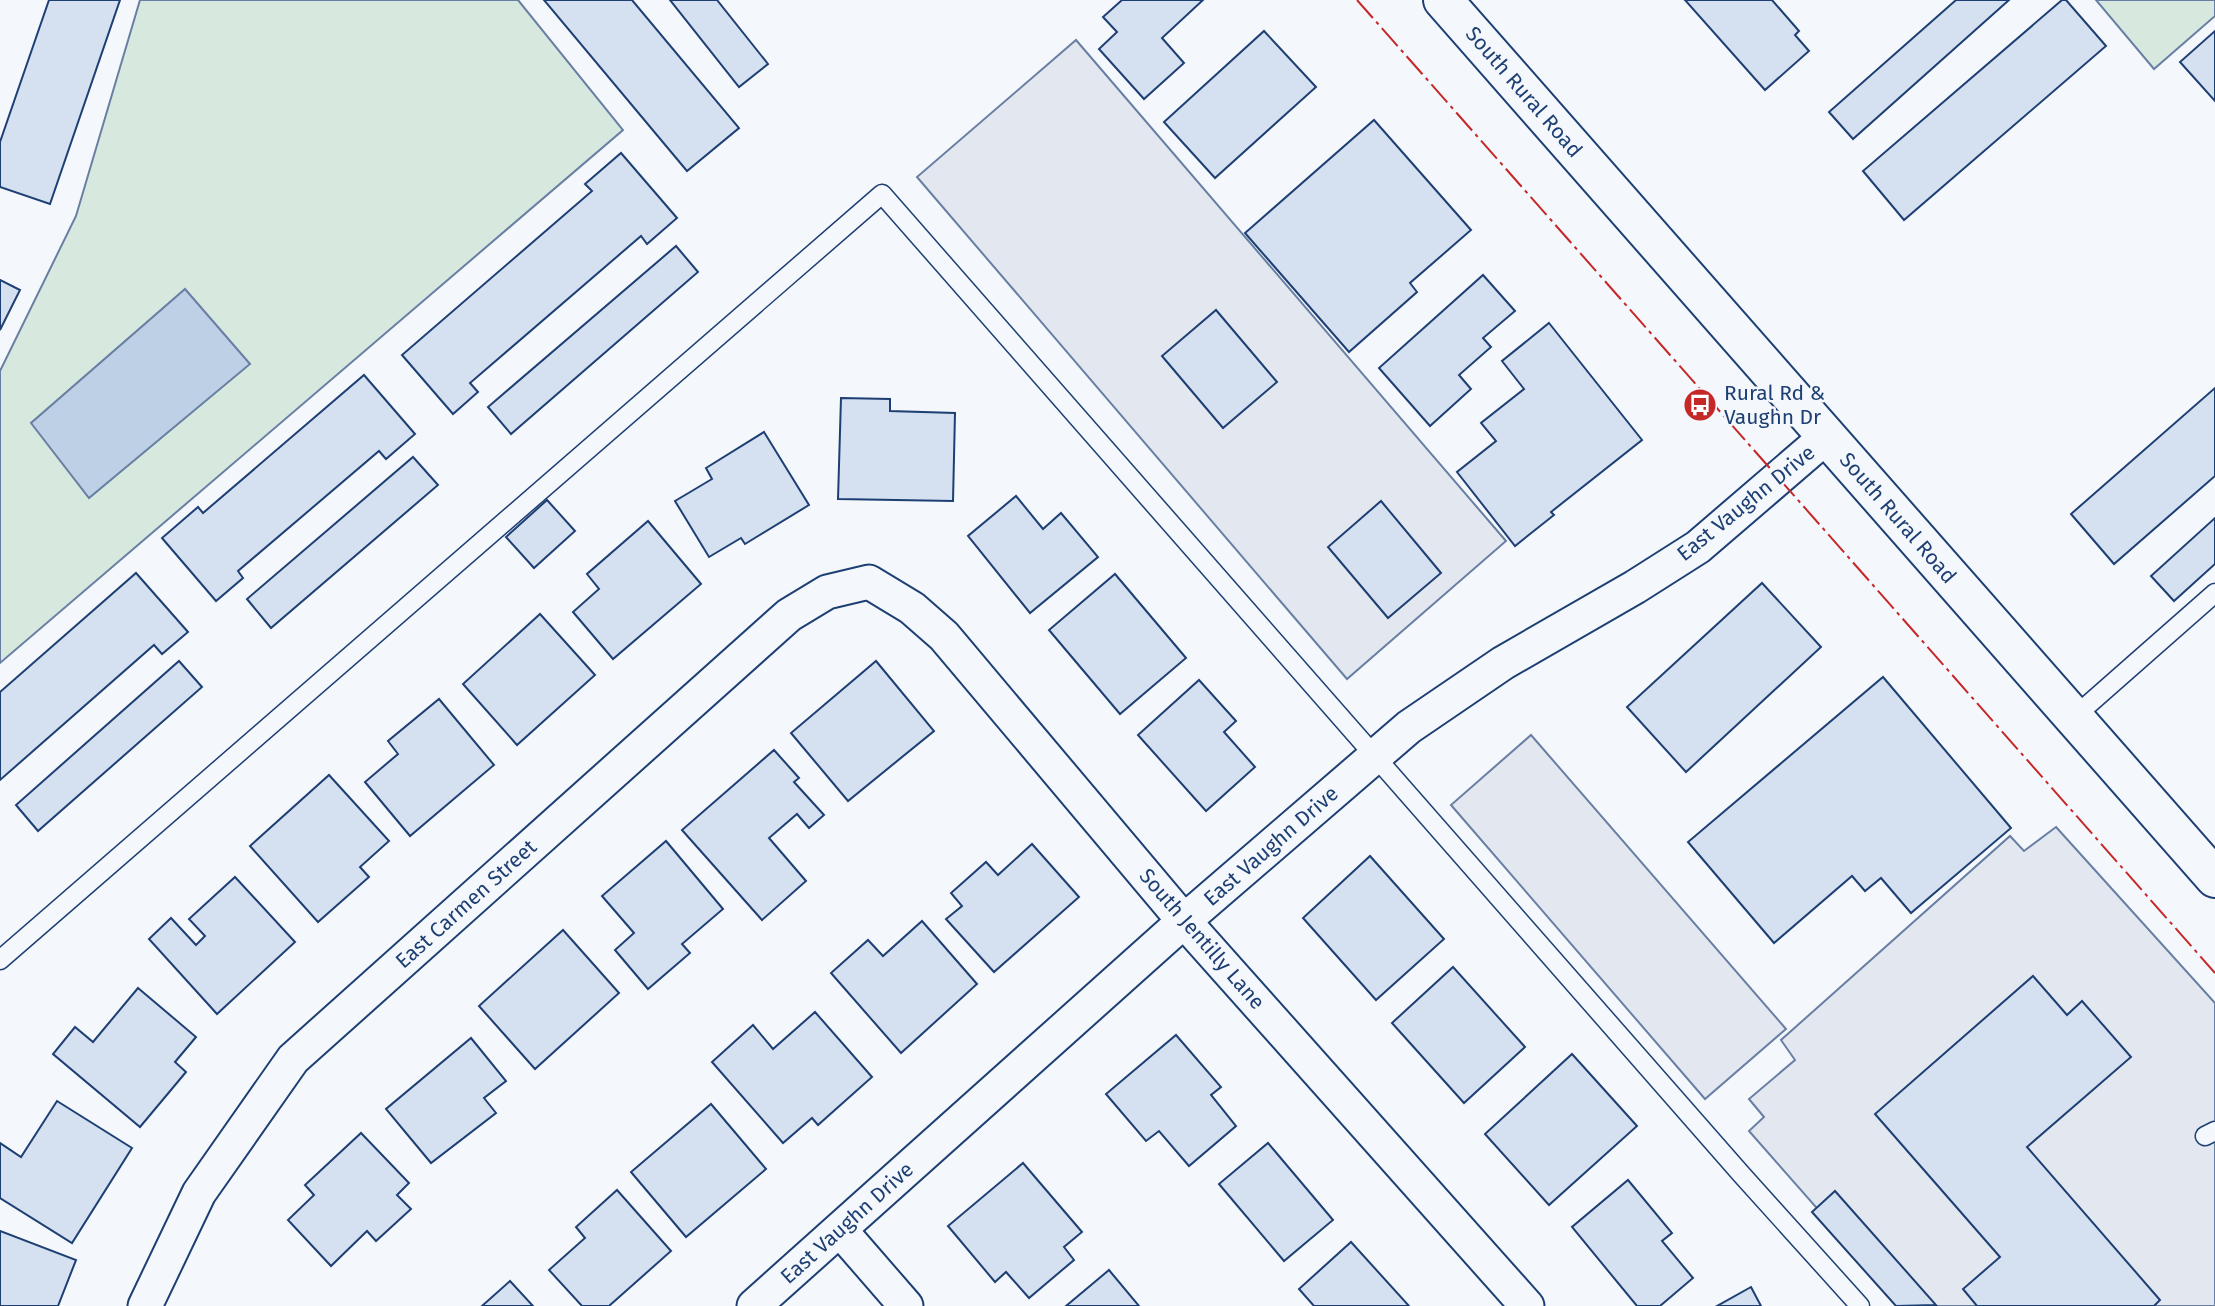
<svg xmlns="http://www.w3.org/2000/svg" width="2215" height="1306" font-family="'Fira Sans',sans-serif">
<rect width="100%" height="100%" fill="#f4f7fb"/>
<!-- green -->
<g fill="#d7e8df" stroke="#687fa3" stroke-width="2">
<polygon points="140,0 518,0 623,130 0,663 0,371 76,216"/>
<polygon points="2096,0 2215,0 2215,16 2154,69"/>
</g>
<!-- parking -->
<g fill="#e3e8f0" stroke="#687fa3" stroke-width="2">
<polygon points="1076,40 1506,541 1347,679 917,177"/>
<polygon points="1531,735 1786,1029 1705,1099 1451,805"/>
<polygon points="2056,827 2215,1003 2215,1306 1903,1306 1749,1131 1764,1117 1749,1099 1795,1060 1781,1040 2010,836 2024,851"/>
</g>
<!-- water -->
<polygon fill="#bed0e5" stroke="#687fa3" stroke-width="2" points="185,289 250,364 89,498 31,423"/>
<!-- building -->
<g fill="#d5e0f0" stroke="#1d3f73" stroke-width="2">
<polygon points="49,0 120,0 50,204 0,187 0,142"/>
<polygon points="544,0 632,0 739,128 687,171"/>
<polygon points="670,0 717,0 768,64 739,87"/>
<polygon points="1122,0 1203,0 1162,38 1184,63 1144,99 1099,49 1117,32 1103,17"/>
<polygon points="1685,0 1772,0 1799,31 1795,35 1809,51 1765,90"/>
<polygon points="1956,0 2009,0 1853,139 1829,112"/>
<polygon points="2062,0 2066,0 2106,46 1904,220 1863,171"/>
<polygon points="1264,31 1316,87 1215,178 1164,122"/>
<polygon points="2215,31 2215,101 2180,62"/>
<polygon points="1374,120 1471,230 1410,283 1417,292 1349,352 1245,233"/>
<polygon points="621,153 677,218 647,244 641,236 470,383 478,392 453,414 402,355 592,191 585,184"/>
<polygon points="676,246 698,272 511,434 488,407"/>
<polygon points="1483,275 1515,311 1483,338 1491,347 1459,375 1471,389 1430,426 1379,368"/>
<polygon points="0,280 20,290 0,330"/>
<polygon points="1216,310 1277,382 1223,428 1162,356"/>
<polygon points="1549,323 1642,440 1551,512 1554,515 1515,546 1457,472 1496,441 1481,423 1524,389 1502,361"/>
<polygon points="364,375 415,434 386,459 379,451 238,571 243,578 216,601 162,538 198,507 203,513"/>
<polygon points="2215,388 2215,476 2114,564 2071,514"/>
<polygon points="841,398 890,399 890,411 955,413 953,501 838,499"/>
<polygon points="764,432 809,505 745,544 741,538 709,557 675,501 712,479 706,468"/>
<polygon points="413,457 438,485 271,628 247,599"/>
<polygon points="1016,496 1043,529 1061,513 1098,557 1030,613 968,536"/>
<polygon points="547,500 575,531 534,568 506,537"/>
<polygon points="1381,501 1441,573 1388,618 1328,547"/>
<polygon points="2215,518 2215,564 2174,601 2151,576"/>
<polygon points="648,521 701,584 613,659 573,612 599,589 587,574"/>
<polygon points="136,573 188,632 162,654 154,645 0,780 0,692"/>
<polygon points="1115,574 1186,658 1120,714 1049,630"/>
<polygon points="1762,583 1821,647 1686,772 1627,707"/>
<polygon points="540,614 595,675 517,745 463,684"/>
<polygon points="179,661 202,687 38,831 16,805"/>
<polygon points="876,661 934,731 848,801 791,733"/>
<polygon points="1883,677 2011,828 1911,913 1881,878 1865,891 1852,876 1774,943 1688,842"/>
<polygon points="1199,680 1236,721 1224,732 1255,767 1206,811 1138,735"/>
<polygon points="439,699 494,765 410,836 365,782 398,754 388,741"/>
<polygon points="774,750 799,778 794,782 824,815 809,828 797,814 769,838 806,881 762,920 682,830"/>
<polygon points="329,775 389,841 360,867 369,877 318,922 250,846"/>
<polygon points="666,841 723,909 682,944 690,953 648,989 615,950 634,933 602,896"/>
<polygon points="1032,844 1079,897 994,972 946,919 962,906 951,893 986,862 998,875"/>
<polygon points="1370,856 1444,939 1376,1000 1303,918"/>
<polygon points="235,877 295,942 217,1014 149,939 171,918 196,945 205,936 189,919"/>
<polygon points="922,921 977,984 901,1053 831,973 868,940 883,956"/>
<polygon points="563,930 619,993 535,1069 479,1006"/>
<polygon points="1453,967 1525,1047 1464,1103 1392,1023"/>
<polygon points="2033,976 2067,1015 2082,1001 2131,1057 2027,1147 2160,1300 2154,1306 1977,1306 1963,1289 2000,1257 1875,1114"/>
<polygon points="138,988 196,1037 175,1062 186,1072 140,1127 53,1054 75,1027 93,1042"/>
<polygon points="815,1012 872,1077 818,1125 812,1118 783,1143 712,1062 753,1025 773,1049"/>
<polygon points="1176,1035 1221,1087 1211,1095 1236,1126 1189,1166 1159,1131 1146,1141 1106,1094"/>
<polygon points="471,1038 506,1081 484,1098 496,1113 431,1163 386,1109"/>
<polygon points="1572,1054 1637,1126 1549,1205 1485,1134"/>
<polygon points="57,1101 132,1148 72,1243 0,1198 0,1143 21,1157"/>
<polygon points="711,1104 766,1169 686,1237 631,1172"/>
<polygon points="361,1133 409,1183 397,1195 411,1209 376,1241 367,1231 331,1266 288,1220 314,1195 305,1185"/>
<polygon points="1268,1143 1333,1220 1284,1261 1219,1184"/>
<polygon points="1023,1163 1082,1232 1064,1247 1074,1260 1029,1298 1006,1272 995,1282 948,1226"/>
<polygon points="1628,1180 1672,1233 1662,1241 1693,1278 1660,1306 1637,1306 1572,1227"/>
<polygon points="617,1190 671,1251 609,1306 582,1306 549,1270 585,1238 576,1227"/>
<polygon points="1835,1191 1936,1305 1896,1306 1812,1212"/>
<polygon points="0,1231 76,1260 58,1306 0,1306"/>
<polygon points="1351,1242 1409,1306 1314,1306 1299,1289"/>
<polygon points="1109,1270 1139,1306 1066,1306"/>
<polygon points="510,1281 533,1306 482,1306"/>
<polygon points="1751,1287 1761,1306 1717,1306"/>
</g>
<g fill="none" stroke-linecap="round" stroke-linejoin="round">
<defs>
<g id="lane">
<polyline points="2073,718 2215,593"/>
<polyline points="0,960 882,194 1742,1175 1860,1306"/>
<polyline points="2205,1136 2215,1131"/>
</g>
<g id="street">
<polyline points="840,1230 906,1306"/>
<polyline points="145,1306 199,1193 293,1059 789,615 827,592 869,582 912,608 944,636 1184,921 1527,1306"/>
<polyline points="754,1306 1184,921 1409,727 1503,663 1635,587 1698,547 1826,437"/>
</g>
<polyline id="secondary" points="1443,0 2215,878"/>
</defs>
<!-- lane casing -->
<use href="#lane" stroke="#1d3f73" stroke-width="21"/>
<!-- street casing -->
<use href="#street" stroke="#1d3f73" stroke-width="37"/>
<!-- secondary casing -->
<use href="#secondary" stroke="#1d3f73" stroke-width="42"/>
<!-- lane -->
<use href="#lane" stroke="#f4f7fb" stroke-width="18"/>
<!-- street -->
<use href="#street" stroke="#f4f7fb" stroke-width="33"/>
<!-- secondary -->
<use href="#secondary" stroke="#f4f7fb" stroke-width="38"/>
<!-- power -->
<polyline stroke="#c62828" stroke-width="2" stroke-dasharray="24 5 3.5 5" stroke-linecap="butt" points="1357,0 2215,973"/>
</g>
<!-- icons -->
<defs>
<symbol id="bus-disc" viewBox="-11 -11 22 22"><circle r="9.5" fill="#c62828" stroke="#f4f7fb"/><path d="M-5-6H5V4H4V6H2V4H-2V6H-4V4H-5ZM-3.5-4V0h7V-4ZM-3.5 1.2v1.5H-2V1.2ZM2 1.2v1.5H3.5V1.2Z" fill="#fff"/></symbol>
</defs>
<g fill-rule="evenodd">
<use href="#bus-disc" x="1681" y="386" width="38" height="38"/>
</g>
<g text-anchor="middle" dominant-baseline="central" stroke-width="5" stroke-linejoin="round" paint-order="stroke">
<!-- street labels -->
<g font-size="21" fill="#1d3f73" stroke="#f4f7fb">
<text transform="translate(1524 92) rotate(49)">South Rural Road</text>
<text transform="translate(1746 503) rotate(-39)">East Vaughn Drive</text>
<text transform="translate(1898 518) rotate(49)">South Rural Road</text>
<text transform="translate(1271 846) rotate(-41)">East Vaughn Drive</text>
<text transform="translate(466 904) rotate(-42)">East Carmen Street</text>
<text transform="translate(1202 939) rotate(49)">South Jentilly Lane</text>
<text transform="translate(847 1223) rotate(-42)">East Vaughn Drive</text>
</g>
<!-- poi labels -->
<g font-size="21" fill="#1d3f73" stroke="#f4f7fb" text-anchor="start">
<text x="1724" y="393">Rural Rd &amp;<tspan x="1724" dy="24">Vaughn Dr</tspan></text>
</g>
</g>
</svg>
